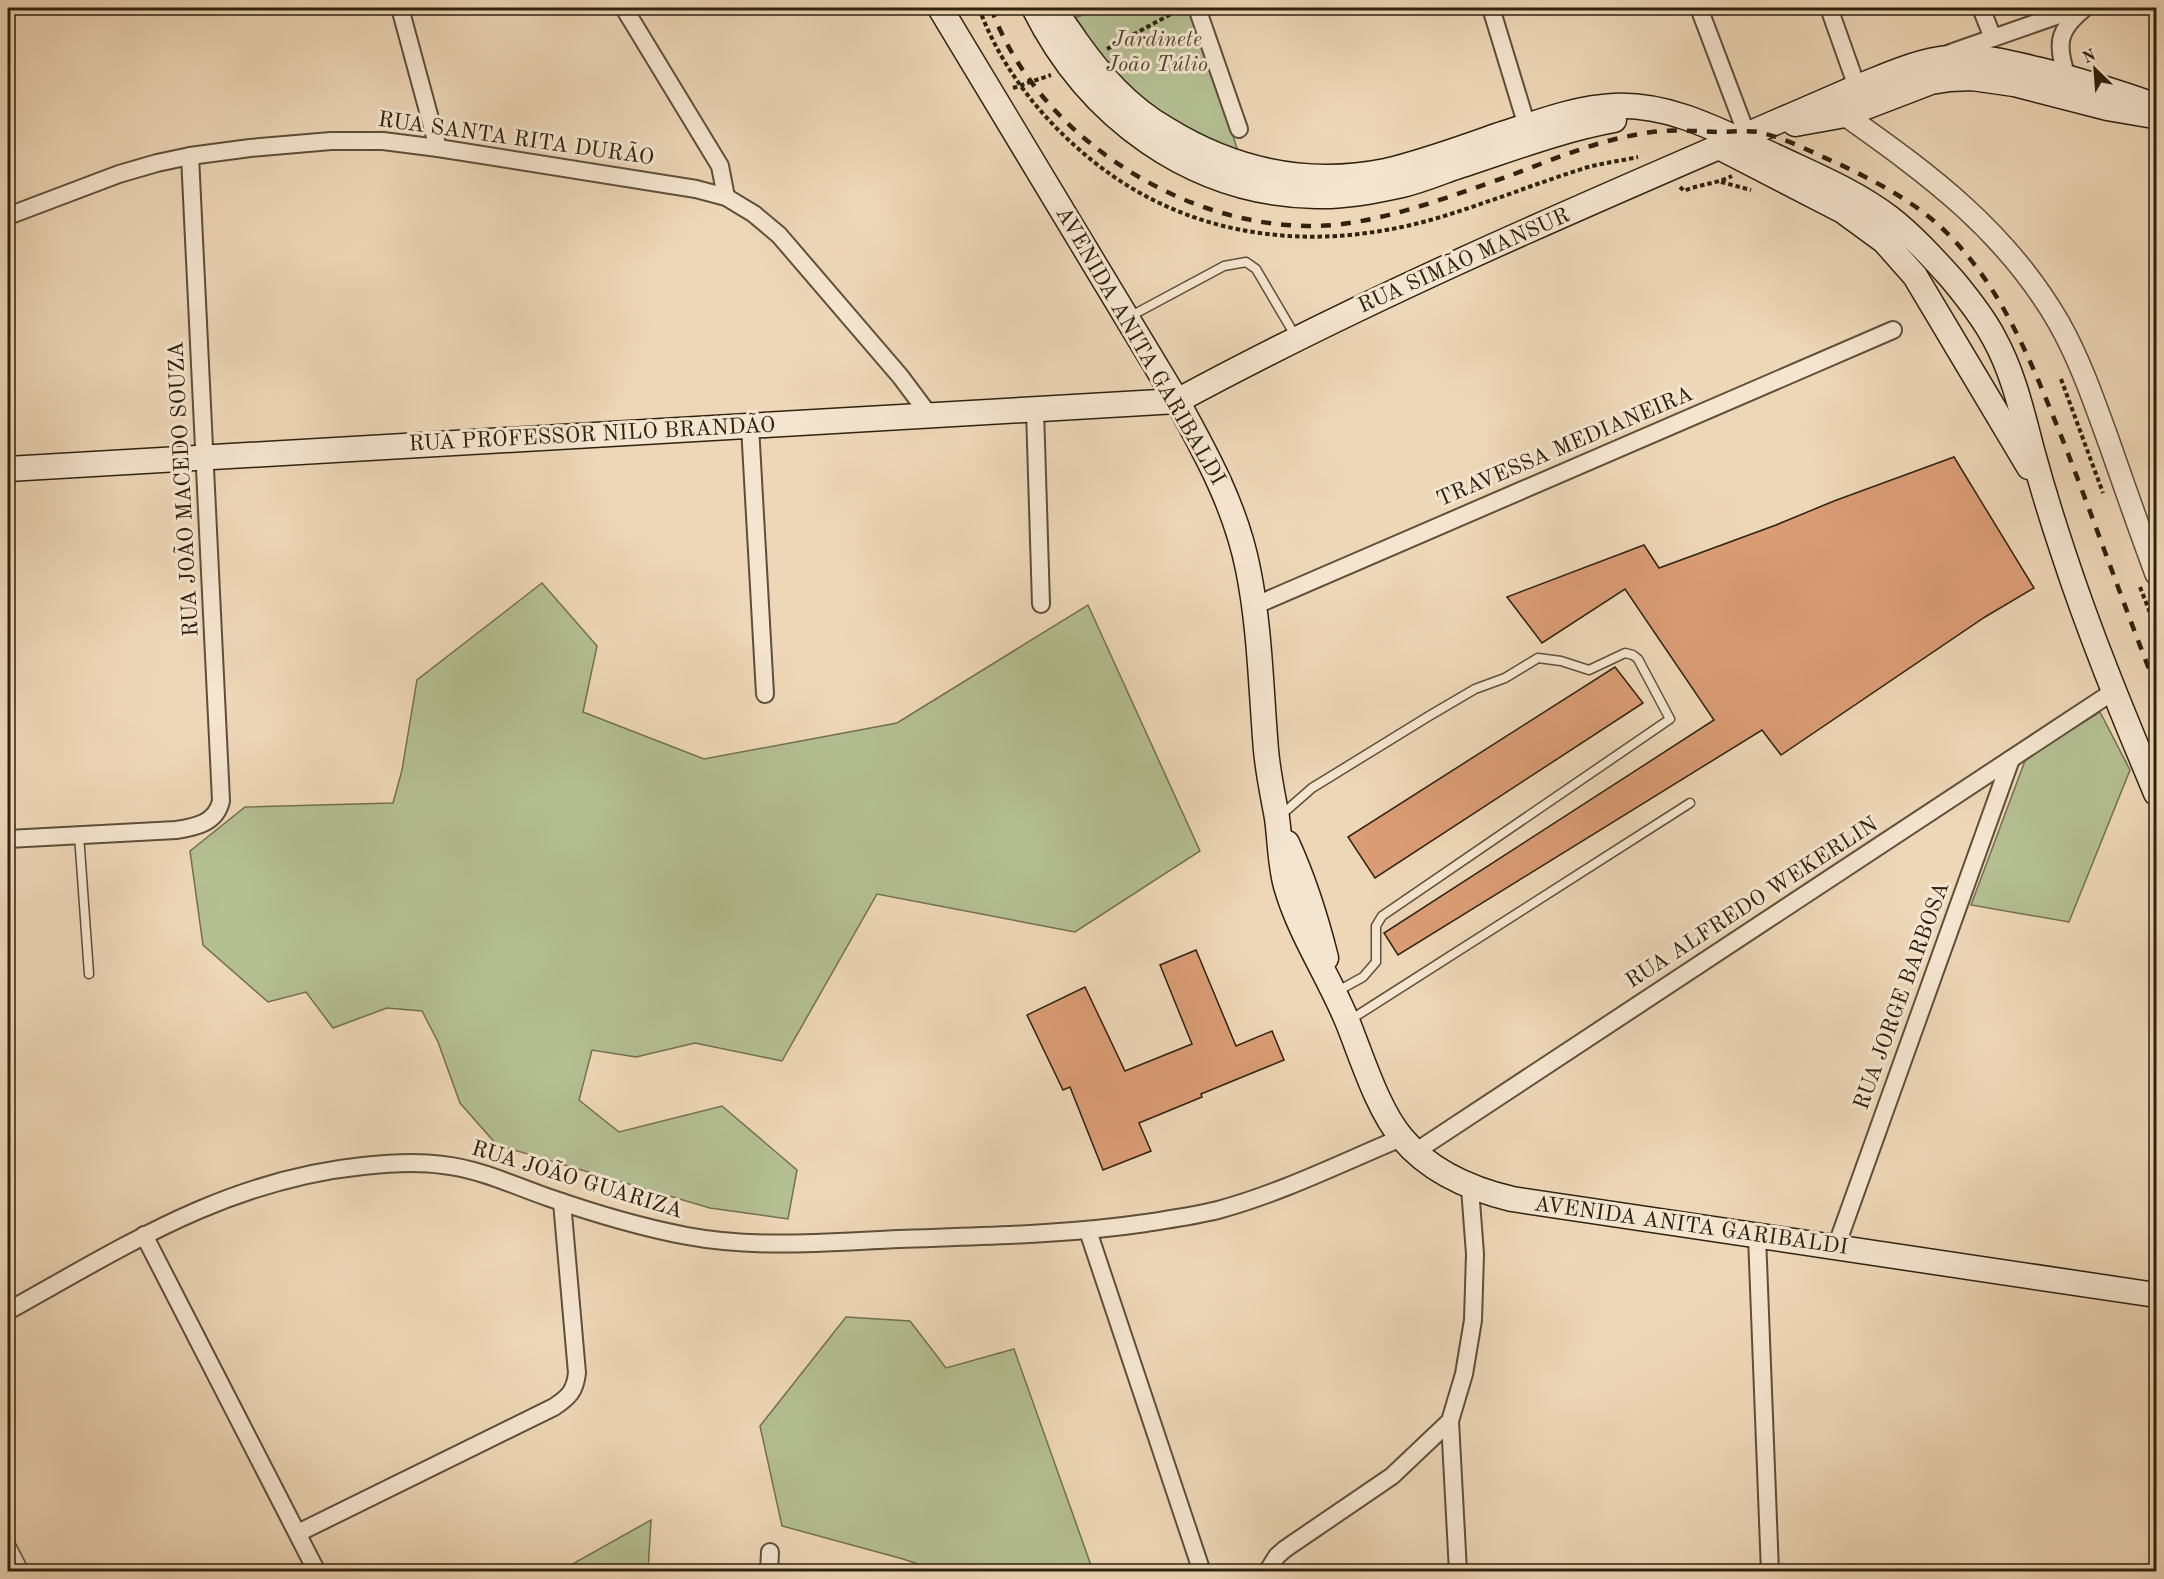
<svg xmlns="http://www.w3.org/2000/svg" width="2164" height="1579" font-family="'Old Standard TT',serif">
<rect width="100%" height="100%" fill="#eed7b7"/>
<filter id="stains"><feTurbulence type="fractalNoise" baseFrequency=".00333" numOctaves="4"/><feColorMatrix values="0 0 0 0 .2 0 0 0 0 .09 0 0 0 0 .02 0 0 0 .5 -.17"/></filter>
<radialGradient id="worn" r=".72"><stop offset=".6" stop-color="#630" stop-opacity="0"/><stop offset="1" stop-color="#630" stop-opacity=".3"/></radialGradient>
<!-- green -->
<g fill="#b4bf92" stroke="#727050" stroke-width="1.5">
<path d="M1100 8H1191L1239 154C1197 135 1150 112 1118 77 1101 59 1087 38 1072 19Z"/>
<polygon points="542,583 597,646 583,712 704,759 897,723 1088,605 1200,851 1075,932 877,894 782,1061 695,1043 636,1057 592,1050 579,1100 619,1132 722,1106 797,1170 788,1219 710,1208 497,1145 460,1103 438,1042 422,1011 387,1008 333,1028 306,992 268,1002 203,945 190,851 245,807 393,803 402,770 417,680"/>
<polygon points="2100,712 2130,770 2069,922 1971,905 2026,758"/>
<polygon points="846,1317 910,1321 946,1368 1014,1349 1093,1571 939,1571 903,1559 782,1526 760,1426"/>
<polygon points="651,1520 648,1571 560,1571"/>
</g>
<!-- building -->
<g fill="#db9d76" stroke="#2f220f" stroke-width="1.5">
<polygon points="1954,457 2034,588 1985,617 1781,755 1762,730 1398,955 1384,933 1714,720 1625,589 1542,643 1507,597 1644,545 1659,568 1776,525 1834,501"/>
<polygon points="1615,667 1643,703 1375,878 1348,837"/>
<polygon points="1196,950 1236,1046 1272,1031 1284,1060 1201,1094 1202,1097 1139,1123 1151,1151 1103,1170 1070,1087 1063,1090 1027,1015 1085,987 1125,1071 1192,1044 1160,965"/>
</g>
<g fill="none" stroke-linecap="round" stroke-linejoin="round">
<defs>
<g id="service">
<polyline points="1129,317 1224,266 1246,262 1256,269 1296,337"/>
<polyline points="1280,816 1312,788 1429,716 1475,689 1505,678 1538,658 1561,661 1589,670 1625,653 1633,655 1638,659 1670,719 1382,916 1376,926 1376,962 1363,977 1336,992"/>
<polyline points="79,835 89,974"/>
<polyline points="1350,1020 1690,803"/>
<polyline points="8,1539 25,1572"/>
<polyline points="8,1566 10,1572"/>
</g>
<g id="minor">
<polyline points="400,8 438,148"/>
<polyline points="624,8 720,166 726,197"/>
<polyline points="1197,8 1239,129"/>
<polyline points="1491,8 1530,136"/>
<polyline points="1699,8 1747,135"/>
<polyline points="1829,8 1857,87"/>
<polyline points="1981,8 1993,38"/>
<polyline points="1950,53 2079,8"/>
<path d="M2067 77C2056 45 2057 30 2085 8"/>
<polyline points="8,216 119,174 157,163 190,156 250,148 331,141 383,141 438,148 696,189 726,197 754,214 779,235 900,376 930,416"/>
<polyline points="1035,410 1041,604"/>
<polyline points="750,426 765,694"/>
<polyline points="1254,606 1893,330"/>
<path d="M8 839 176 830C196 827 216 823 221 801L190 156"/>
<polyline points="1415,1152 2114,691"/>
<polyline points="1088,1231 1202,1572"/>
<polyline points="144,1235 317,1572"/>
<polyline points="1757,1236 1770,1572"/>
<polyline points="1836,1247 2011,759"/>
<path d="M8 1311C125 1246 226 1180 363 1166 389 1163 416 1161 443 1165 479 1169 513 1185 547 1197 593 1213 639 1227 687 1236 756 1249 829 1242 899 1239 981 1236 1064 1235 1146 1223 1170 1219 1194 1216 1218 1210 1281 1193 1341 1163 1401 1138"/>
<polyline points="1450,1421 1458,1572"/>
<path d="M298 1533 554 1407C569 1397 575 1391 577 1373L562 1202"/>
<polyline points="769,1572 770,1552"/>
<polyline points="1267,1572 1277,1556 1285,1549 1392,1476 1450,1421 1464,1374 1473,1320 1475,1254 1470,1188"/>
</g>
<path id="tertiary" d="M1845 115C1930 175 2006 231 2059 323 2081 362 2095 404 2110 445 2125 488 2140 531 2156 574"/>
<g id="secondary">
<path d="M940 8 1177 401C1207 455 1236 508 1248 569 1260 628 1261 690 1266 750 1268 773 1273 796 1277 818 1280 840 1280 865 1286 886 1300 935 1329 976 1348 1023 1362 1058 1378 1110 1402 1138 1430 1172 1470 1189 1512 1199L2156 1295"/>
<path d="M1034 8C1088 117 1192 194 1316 196 1345 197 1374 191 1402 185 1419 181 1436 174 1453 168 1506 151 1559 130 1614 120"/>
<path d="M1055 8C1060 20 1069 30 1076 41 1101 76 1128 107 1166 129 1234 171 1306 187 1386 171 1424 162 1462 148 1499 135 1537 123 1574 108 1614 106 1673 103 1727 135 1779 158 1817 176 1856 192 1890 218 1913 236 1933 258 1952 279 1967 297 1983 317 1994 338 2013 372 2022 412 2032 450 2041 483 2051 516 2062 549 2089 632 2122 712 2156 793"/>
<polyline points="1795,124 1845,115 1931,82 1950,79 1972,78 2014,84 2107,108 2154,116"/>
<polyline points="1721,148 1843,211 1884,241 1915,276 2029,467"/>
<path d="M8 469 1177 401C1397 282 1628 187 1857 87 1886 76 1917 61 1948 58 1983 54 2019 65 2052 73 2087 83 2122 93 2156 106"/>
<path d="M1287 843C1304 880 1316 918 1326 958"/>
</g>
</defs>
<!-- service casing -->
<use href="#service" stroke="#5f4f39" stroke-width="11"/>
<!-- minor casing -->
<use href="#minor" stroke="#5f4f39" stroke-width="20"/>
<!-- tertiary casing -->
<use href="#tertiary" stroke="#5f4f39" stroke-width="24"/>
<!-- secondary casing -->
<use href="#secondary" stroke="#2f220f" stroke-width="27"/>
<!-- path -->
<g stroke="#2f220f" stroke-width="4" stroke-dasharray="4.5 3" stroke-linecap="butt">
<path d="M979 8C1001 69 1044 122 1094 162 1192 240 1315 253 1434 219 1485 204 1534 184 1585 168 1602 163 1620 161 1638 157"/>
<polyline points="1107,49 1180,9"/>
<polyline points="1013,88 1051,75"/>
<polyline points="1721,182 1751,190"/>
<path d="M1680 187 1684 191C1700 184 1716 184 1732 176"/>
<polyline points="2061,379 2103,493"/>
<polyline points="2140,587 2156,628"/>
</g>
<!-- service -->
<use href="#service" stroke="#f4e5d0" stroke-width="8"/>
<!-- minor -->
<use href="#minor" stroke="#f4e5d0" stroke-width="16"/>
<!-- tertiary -->
<use href="#tertiary" stroke="#f4e5d0" stroke-width="21"/>
<!-- secondary -->
<use href="#secondary" stroke="#f4e5d0" stroke-width="24"/>
<!-- rail -->
<path stroke="#2f220f" stroke-width="4.5" stroke-dasharray="10 10" stroke-linecap="butt" d="M991 8C1014 71 1059 123 1114 161 1173 202 1244 227 1316 226 1377 225 1451 196 1509 176 1554 159 1598 140 1646 133 1670 129 1694 131 1718 132 1731 132 1745 130 1758 132 1786 138 1813 153 1839 164 1877 182 1917 203 1947 233 2003 289 2031 362 2060 433 2093 517 2123 603 2156 687"/>
</g>
<g text-anchor="middle" dominant-baseline="central" stroke-width="6" stroke-linejoin="round" paint-order="stroke">
<!-- park labels -->
<g font-size="22" font-style="italic" fill="#504930" stroke="#f4e5d0">
<text x="1157" y="40">Jardinete<tspan x="1157" dy="25">João Túlio</tspan></text>
</g>
<!-- street labels -->
<g font-size="22" fill="#2f220f" stroke="#f4e5d0">
<text transform="translate(516 139) rotate(8)">RUA SANTA RITA DURÃO</text>
<text transform="translate(1464 261) rotate(-24)">RUA SIMÃO MANSUR</text>
<text transform="translate(1140 346) rotate(60)">AVENIDA ANITA GARIBALDI</text>
<text transform="translate(592 435) rotate(-3)">RUA PROFESSOR NILO BRANDÃO</text>
<text transform="translate(1565 447) rotate(-23)">TRAVESSA MEDIANEIRA</text>
<text transform="translate(184 489) rotate(-93)">RUA JOÃO MACEDO SOUZA</text>
<text transform="translate(1752 903) rotate(-33)">RUA ALFREDO WEKERLIN</text>
<text transform="translate(1902 996) rotate(-70)">RUA JORGE BARBOSA</text>
<text transform="translate(577 1180) rotate(17)">RUA JOÃO GUARIZA</text>
<text transform="translate(1691 1226) rotate(8)">AVENIDA ANITA GARIBALDI</text>
</g>
</g>
<!-- margin -->
<rect width="2164" height="1579" fill="none" stroke="#eed7b7" stroke-width="30"/>
<rect x="9" y="9" width="2146" height="1561" fill="none" stroke="#2f220f" stroke-width="3"/>
<rect x="15" y="15" width="2134" height="1549" fill="none" stroke="#2f220f" stroke-width="1.5"/>
<!-- north arrow -->
<g transform="translate(2095 69) rotate(335)" stroke="#f4e5d0" stroke-width="4.5" paint-order="stroke">
<path d="M0-4.5L10 22L0 15L-10 22Z" fill="#2f220f"/>
<text y="-9" font-size="16" font-weight="bold" text-anchor="middle" fill="#2f220f">N</text>
</g>
<rect width="100%" height="100%" filter="url(#stains)"/>
<rect width="100%" height="100%" fill="url(#worn)"/>
</svg>
